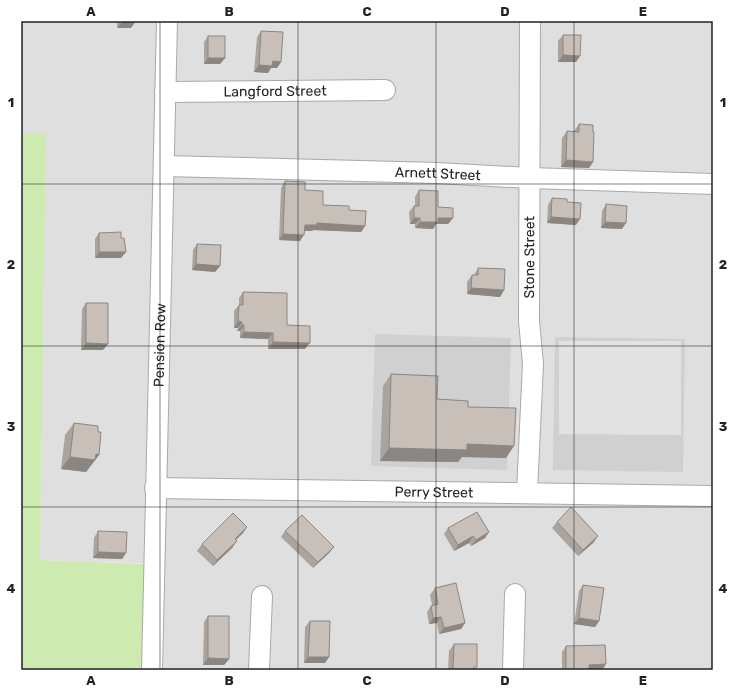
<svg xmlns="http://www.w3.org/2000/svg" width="734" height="691" font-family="Rubik,sans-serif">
<rect width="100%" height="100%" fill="#f2efe9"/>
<!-- residential -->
<polygon fill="#e0dfdf" points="21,21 713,21 713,670 163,670 165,564 40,560 46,134 21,133"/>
<!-- religious -->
<g fill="#d0d0d0">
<polygon points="375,334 511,338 507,470 371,466"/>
<polygon points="555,337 685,339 683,472 553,470"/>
</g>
<!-- grass -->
<polygon fill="#cdebb0" points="21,133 46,133 40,560 145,564 142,670 21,670"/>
<!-- parking -->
<polygon fill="#e2e2e2" points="559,341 681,341 681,435 559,434"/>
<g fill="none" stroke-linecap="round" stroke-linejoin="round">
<defs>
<g id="minor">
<path id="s1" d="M165 92 385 90"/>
<path id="s2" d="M164 166 437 173 530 178 713 184"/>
<path id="s3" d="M155 488 713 496"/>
<path id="s4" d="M527 492 533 364 529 321 530 21"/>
<path id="s5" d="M152 670 167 21"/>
<polyline points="259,670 262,596"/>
<polyline points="513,670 515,594"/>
</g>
</defs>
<!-- minor casing -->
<use href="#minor" stroke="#a9a9a9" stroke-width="22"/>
<!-- minor -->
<use href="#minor" stroke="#fff" stroke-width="20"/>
</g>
<!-- wall -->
<g fill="#aba49e">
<polygon points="117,21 141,21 140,22 135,22 131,28 117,28"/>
<polygon points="261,31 281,62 277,68 271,68 268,73 254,72 257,37"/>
<polygon points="563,35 580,56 576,62 558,62 558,41"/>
<polygon points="208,36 225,58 220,64 204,64 204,42"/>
<polygon points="579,124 593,162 589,168 561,167 562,138 567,131 574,131"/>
<polygon points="285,181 305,190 323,205 349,210 365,226 361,232 313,230 312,231 304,231 300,241 279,240 281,188"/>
<polygon points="419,190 438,207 453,218 448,224 436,224 433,229 415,228 415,224 410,224 409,212 414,206 415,206 415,197"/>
<polygon points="552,198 567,202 576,225 547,223 548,205"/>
<polygon points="606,204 622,229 601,228 602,211"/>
<polygon points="99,233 121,258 95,258 95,239"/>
<polygon points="197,244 220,266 215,272 192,270 193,250"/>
<polygon points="478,268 504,290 500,297 467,294 467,282 472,275 474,275"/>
<polygon points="243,292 287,325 305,349 268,349 268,339 240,338 240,331 237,331 238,328 234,328 234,311 239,305 239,298"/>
<polygon points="86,303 103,350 81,350 82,309"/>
<polygon points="391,374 437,399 468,407 506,458 462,457 458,462 380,461 383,386"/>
<polygon points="74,423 98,432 99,455 86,472 61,469 65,435"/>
<polygon points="557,522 598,536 593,543 578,556 552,528"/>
<polygon points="247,527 243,533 236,540 232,548 213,566 197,551 202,544"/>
<polygon points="448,528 485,538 471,546 469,543 454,551 444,534"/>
<polygon points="98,531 126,553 122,559 93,558 94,538"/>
<polygon points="285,531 334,547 329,553 313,568 281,537"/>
<polygon points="583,585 599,621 595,627 574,624 579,591"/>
<polygon points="435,588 465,623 461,629 439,634 437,623 429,624 427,612 431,606 432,605 430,595"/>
<polygon points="208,616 229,659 224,665 203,665 204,622"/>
<polygon points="310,621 325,663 304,663 305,627"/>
<polygon points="454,644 475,670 448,670 449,651"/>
<polygon points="566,646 606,664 602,670 562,670 562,652"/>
</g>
<!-- shaded-wall -->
<g fill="#8b8681">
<polygon points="141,21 140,22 135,22 131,28 117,28 122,22"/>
<polygon points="563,55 580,56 576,62 558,62"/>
<polygon points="208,58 225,58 220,64 204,64"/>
<polygon points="273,61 281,62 277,68 271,68 268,73 254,72 259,65"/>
<polygon points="566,160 593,162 589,168 561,167"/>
<polygon points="551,217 580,219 576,225 547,223"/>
<polygon points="414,218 420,218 415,224 410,224"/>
<polygon points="438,218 453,218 448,224 436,224 433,229 415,228 420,222"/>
<polygon points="605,222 626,223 622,229 601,228"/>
<polygon points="317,223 365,226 361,232 313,230 312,231 300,231 305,225"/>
<polygon points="283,234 304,235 300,241 279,240"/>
<polygon points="99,252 126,252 121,258 95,258"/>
<polygon points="196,264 220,266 215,272 192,270"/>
<polygon points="471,288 504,290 500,297 467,294"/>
<polygon points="238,321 242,322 238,328 234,328"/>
<polygon points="242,325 244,325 240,331 237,331"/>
<polygon points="244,332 273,333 268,339 240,338"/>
<polygon points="273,342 310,343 305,349 268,349"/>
<polygon points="86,343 108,344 103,350 81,350"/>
<polygon points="467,444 514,446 506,458 462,457 458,462 380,461 389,448"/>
<polygon points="96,454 99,455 86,472 61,469 70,457"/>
<polygon points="247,527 243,533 230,545 235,539"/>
<polygon points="489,532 485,538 471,546 476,540"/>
<polygon points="473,536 469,543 454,551 458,545"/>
<polygon points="598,536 593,543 578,556 583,550"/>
<polygon points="237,541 232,548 213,566 217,560"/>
<polygon points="334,547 329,553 313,568 318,562"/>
<polygon points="98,552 126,553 122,559 93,558"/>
<polygon points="441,617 437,623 429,624 433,618"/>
<polygon points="579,618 599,621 595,627 574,624"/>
<polygon points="465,623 461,629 439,634 444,628"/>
<polygon points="308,657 329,657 325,663 304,663"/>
<polygon points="208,658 229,659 224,665 203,665"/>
<polygon points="606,664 602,670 585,670 589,665"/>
</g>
<!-- building -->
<g fill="#c7bfb8" stroke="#8b8681">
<rect x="122" y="21" width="13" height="1"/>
<polygon points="261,31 283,32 281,62 273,61 272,66 259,65"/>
<polygon points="563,35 581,35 580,56 563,55"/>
<rect x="208" y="36" width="17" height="22"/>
<polygon points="579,124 593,125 593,132 594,132 593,162 566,160 567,131 579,132"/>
<polygon points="285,181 305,182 305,190 323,191 323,205 349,206 349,210 366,211 365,226 317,223 317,225 305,225 304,235 283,234"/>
<polygon points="419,190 438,191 438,207 453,208 453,218 438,218 438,222 420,222 420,218 414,218 414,206 419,206"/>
<polygon points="552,198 567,199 567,202 581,203 580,219 551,217"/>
<polygon points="606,204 627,206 626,223 605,222"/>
<polygon points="121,232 121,238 124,238 126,252 99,252 99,233"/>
<polygon points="197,244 221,245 220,266 196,264"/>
<polygon points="478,268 505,269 504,290 471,288 472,275 478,275"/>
<polygon points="243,292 287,293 287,325 310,326 310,343 273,342 273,333 244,332 244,325 242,325 242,322 238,321 239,305 243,305"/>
<polygon points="86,303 108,303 108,344 86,343"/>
<polygon points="391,374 438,376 437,399 468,401 468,407 516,408 514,446 467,444 467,450 389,448"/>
<polygon points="74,423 98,426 98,432 101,432 99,455 96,454 95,460 70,457"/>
<polygon points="571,507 598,536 583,550 557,522"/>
<polygon points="477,512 489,532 476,540 473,536 458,545 448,528"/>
<polygon points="233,513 247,527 235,539 237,541 217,560 202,544"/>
<polygon points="302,515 334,547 318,562 285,531"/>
<polygon points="98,531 127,532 126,553 98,552"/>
<polygon points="456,583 465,623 444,628 441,617 433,618 431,606 438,604 435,588"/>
<polygon points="583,585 604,588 599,621 579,618"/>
<polygon points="208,616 229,616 229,659 208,658"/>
<polygon points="310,621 330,621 329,657 308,657"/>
<polygon points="454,644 477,644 477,667 474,667 474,670 453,670"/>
<polygon points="605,645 606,664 589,665 589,670 566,670 566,646"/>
</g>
<!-- grid -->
<path fill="none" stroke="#222" stroke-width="1" stroke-opacity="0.55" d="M160 21V670M298 21V670M436 21V670M574 21V670M21 184H713M21 346H713M21 507H713"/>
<g text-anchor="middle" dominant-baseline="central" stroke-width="3.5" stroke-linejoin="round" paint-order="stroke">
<!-- street labels -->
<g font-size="14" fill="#222" stroke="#fff">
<text stroke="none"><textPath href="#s1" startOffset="110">Langford Street</textPath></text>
<text stroke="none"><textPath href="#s2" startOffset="274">Arnett Street</textPath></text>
<text stroke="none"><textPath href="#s4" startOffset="235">Stone Street</textPath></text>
<text stroke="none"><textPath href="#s5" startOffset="325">Pension Row</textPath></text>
<text stroke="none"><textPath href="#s3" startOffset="279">Perry Street</textPath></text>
</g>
</g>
<!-- border -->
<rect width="734" height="691" fill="none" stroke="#ffffff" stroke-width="44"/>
<rect x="22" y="22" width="690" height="647" fill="none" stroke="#222" stroke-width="1.5"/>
<g font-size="13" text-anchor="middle" font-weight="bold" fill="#222">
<text x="91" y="16">A</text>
<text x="229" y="16">B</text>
<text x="367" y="16">C</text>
<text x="505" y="16">D</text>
<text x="643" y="16">E</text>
<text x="11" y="107">1</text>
<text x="723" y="107">1</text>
<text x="11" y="269">2</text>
<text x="723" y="269">2</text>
<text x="11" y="431">3</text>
<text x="723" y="431">3</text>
<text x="11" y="593">4</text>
<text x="723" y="593">4</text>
<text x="91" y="685">A</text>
<text x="229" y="685">B</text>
<text x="367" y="685">C</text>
<text x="505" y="685">D</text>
<text x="643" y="685">E</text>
</g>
</svg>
